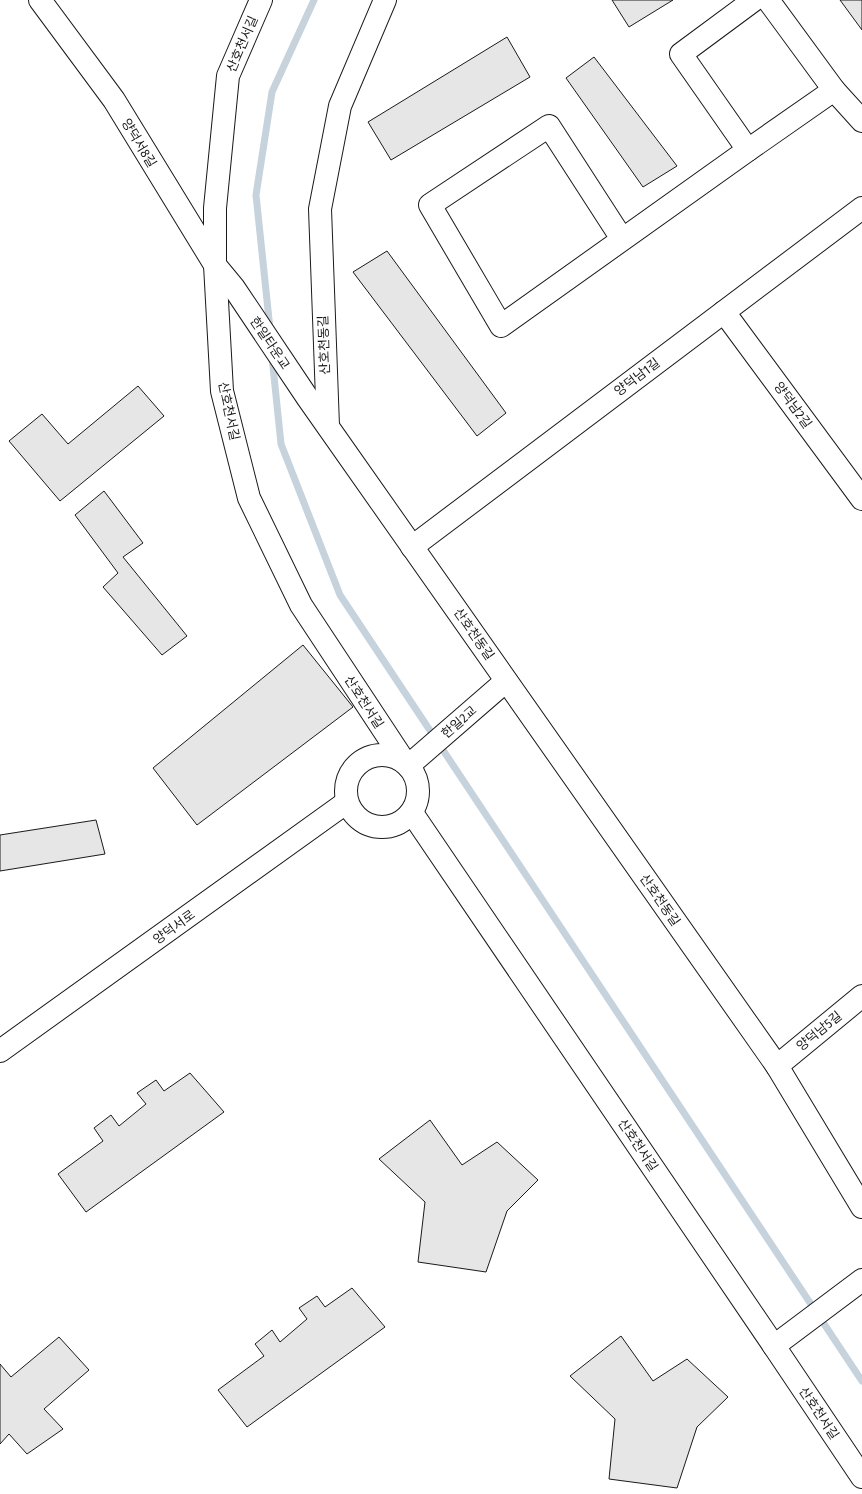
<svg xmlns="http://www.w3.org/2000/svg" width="862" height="1494" font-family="'Fira Sans Condensed','Noto Sans KR',sans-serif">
<rect width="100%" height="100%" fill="#fff"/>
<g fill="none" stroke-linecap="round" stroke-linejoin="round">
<!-- stream -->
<g stroke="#c6d2dc" stroke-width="7">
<polyline points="270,329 256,195 272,92 314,0"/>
<polyline points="272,357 281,444 340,595 862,1381"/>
</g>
</g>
<!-- building -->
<g fill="#e6e6e6" stroke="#1a1a1a">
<polygon points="612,0 673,0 629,27"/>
<polygon points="840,0 862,0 862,30"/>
<polygon points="507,37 530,77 391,160 368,122"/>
<polygon points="594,57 677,166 643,187 566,78"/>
<polygon points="387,251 506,413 477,436 353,272"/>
<polygon points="138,386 164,416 60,501 9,441 42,414 68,444"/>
<polygon points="104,491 143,543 123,557 187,636 162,655 103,587 118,573 75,515"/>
<polygon points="303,645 353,707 197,825 153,768"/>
<polygon points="96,820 105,854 0,871 0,835"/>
<polygon points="190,1073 224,1112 86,1212 58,1174 103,1141 94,1128 111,1115 119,1126 146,1104 137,1093 156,1080 164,1091"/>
<polygon points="430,1120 462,1165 497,1142 538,1180 507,1211 486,1272 418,1262 425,1202 379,1159"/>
<polygon points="352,1288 385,1327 247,1427 218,1390 264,1356 255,1344 272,1330 280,1342 307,1319 299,1308 317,1296 325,1307"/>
<polygon points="621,1336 653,1381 687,1359 728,1397 697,1427 677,1488 609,1479 615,1419 570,1376"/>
<polygon points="59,1337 89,1370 44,1409 63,1429 27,1454 9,1434 0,1444 0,1364 11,1377"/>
</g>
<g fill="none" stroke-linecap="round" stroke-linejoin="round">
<defs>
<g id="street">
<polyline points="40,0 114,100 215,265 234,288 307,397 777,1066 862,1207"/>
<polyline points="261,0 228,76 215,208 215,265 222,391 249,498 301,605 404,761"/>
<polyline points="754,0 681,54 748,150 834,90"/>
<polyline points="768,0 834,90 862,121"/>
<polyline points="622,239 549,126 430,205 501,326 748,150"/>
<polyline points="724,312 862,499"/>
<polyline points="328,426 320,209 340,106 385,0"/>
<polyline points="412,547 862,208"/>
<polyline points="777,1066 862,996"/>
</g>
<g id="secondary">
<circle cx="382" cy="791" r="36"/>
<polyline points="408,766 506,681"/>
<polyline points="412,813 774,1346 862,1477"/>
<polyline points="0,1051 347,802"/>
<polyline points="774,1346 862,1280"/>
</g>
</defs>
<!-- street casing -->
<use href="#street" stroke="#1a1a1a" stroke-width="24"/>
<!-- secondary casing -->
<use href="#secondary" stroke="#1a1a1a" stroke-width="24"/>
<!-- street -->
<use href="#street" stroke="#fff" stroke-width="22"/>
<!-- secondary -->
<use href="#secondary" stroke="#fff" stroke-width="22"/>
</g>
<g text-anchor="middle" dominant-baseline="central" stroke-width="3" stroke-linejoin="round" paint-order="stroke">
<!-- street labels -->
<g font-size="13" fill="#1a1a1a" stroke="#fff">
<text transform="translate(242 44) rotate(-67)">산호천서길</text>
<text transform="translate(139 143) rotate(59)">양덕서8길</text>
<text transform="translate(270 343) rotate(56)">한일타운교</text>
<text transform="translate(324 345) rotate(-92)">산호천동길</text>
<text transform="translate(637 377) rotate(-37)">양덕남1길</text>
<text transform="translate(793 405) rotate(54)">양덕남2길</text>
<text transform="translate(229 411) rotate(78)">산호천서길</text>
<text transform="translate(474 634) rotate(55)">산호천동길</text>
<text transform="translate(364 702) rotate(57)">산호천서길</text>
<text transform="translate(459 722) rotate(-41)">한일2교</text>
<text transform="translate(660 900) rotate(55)">산호천동길</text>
<text transform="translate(174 927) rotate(-36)">양덕서로</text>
<text transform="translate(819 1031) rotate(-39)">양덕남5길</text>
<text transform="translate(638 1145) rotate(56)">산호천서길</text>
<text transform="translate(819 1413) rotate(56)">산호천서길</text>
</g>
</g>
</svg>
